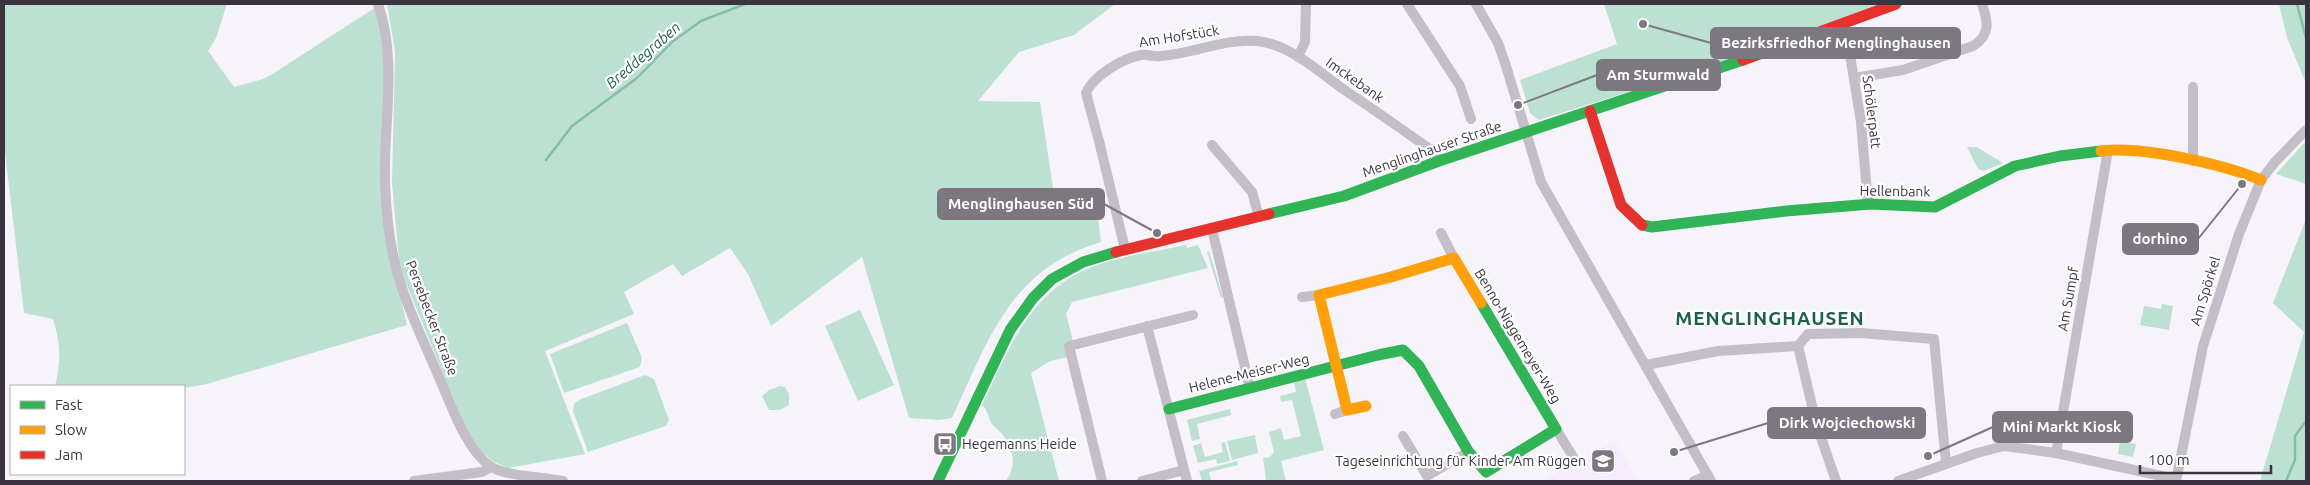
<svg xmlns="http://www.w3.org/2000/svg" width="2310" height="485" font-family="Ubuntu,sans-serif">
<rect width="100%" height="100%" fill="#f7f3fa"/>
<!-- built -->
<polygon fill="#f5ecfc" points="1615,441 1638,481 1542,481"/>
<!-- green -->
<g fill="#bce1d3">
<path d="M4 4H227L216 38 208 51 234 87 263 79 274 73 376 7 386 62 382 130 399 291 407 325 207 384 184 388 55 386C61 361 61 344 53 319L24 313 4 144Z"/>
<path d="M387 4H1115L1074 35 1019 52 978 101 1040 102 1055 201 1070 200 1095 192 1101 242C1010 269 989 339 952 418L939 420 909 418 862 257 771 326 748 274 730 248 682 276 673 264 624 292 634 314 545 351 585 454 508 468 494 462 480 450 464 425 404 278 399 260 392 184 395 52Z"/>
<path d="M1604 4H1880C1768 47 1653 84 1539 120L1530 113 1520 80 1617 44Z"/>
<polygon points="2279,4 2306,4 2306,83 2287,38"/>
<polygon points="2306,141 2306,184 2276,174"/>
<polygon points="1967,147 1977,147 2003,163 1984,171 1978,169"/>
<polygon points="2306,219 2306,481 2260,481 2304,332 2273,303"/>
<path d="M1186 245 1187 248 1198 245 1208 268 1072 302 1066 314 1073 341 1065 344 1068 357 1050 361 1031 373 1059 481H1006C1017 465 1014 449 1002 434 999 430 994 427 991 423 988 416 988 411 982 405 1011 345 1031 287 1100 264 1128 255 1158 251 1186 245Z"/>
<polygon points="1209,251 1223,297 1221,298 1207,252"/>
<polygon points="2162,304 2173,306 2169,330 2140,325 2144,306 2161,309"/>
<polygon points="860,310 894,385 858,401 825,326"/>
<polygon points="627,323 642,358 640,367 564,393 550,354"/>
<polygon points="645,375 654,379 669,420 666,426 588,452 573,411 574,404 579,400"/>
<polygon points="1305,378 1324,450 1281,461 1286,481 1266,481 1263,458 1270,457 1274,452 1269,432 1281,428 1284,440 1301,436 1292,400 1281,402 1280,396 1296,392 1294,381"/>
<polygon points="780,386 785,387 789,394 789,405 780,410 769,410 762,396 769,390"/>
<polygon points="1230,409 1231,415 1197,424 1200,439 1192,441 1187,420"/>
<polygon points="1255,435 1258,453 1232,460 1227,441"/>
<polygon points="2120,441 2136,444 2133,457 2118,454"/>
<polygon points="1225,442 1230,461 1217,464 1216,459 1198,463 1193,446 1201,443 1205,457 1223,452 1221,443"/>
<polygon points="1237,461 1238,465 1209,472 1211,481 1202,481 1199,471"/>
</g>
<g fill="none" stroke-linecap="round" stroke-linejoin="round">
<!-- stream -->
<g stroke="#84bea8" stroke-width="2.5">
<polyline points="2297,4 2306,38"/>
<polyline points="546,160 572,126 637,78 672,42 701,21 745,4"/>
<polyline points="2286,481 2295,460 2295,436 2306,421"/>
</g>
<!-- street -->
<g stroke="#c4bec8" stroke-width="10">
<path d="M378 4C398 62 383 123 385 184 386 207 388 231 393 255 402 299 424 341 441 382 452 407 466 449 490 466 503 476 545 477 563 481"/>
<polyline points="1407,4 1460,86 1471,119"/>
<polyline points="1476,4 1498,43 1506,66 1541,182 1711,481"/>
<polyline points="1843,24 1847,37 1861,122 1868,204"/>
<polyline points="1298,57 1305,42 1306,4"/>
<path d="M1854 78 1903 70 1973 46C1991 35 1988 21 1982 4"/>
<polyline points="2193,87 2193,161"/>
<polyline points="1212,145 1252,192 1259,217"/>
<polyline points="1212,229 1250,388"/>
<polyline points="1441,233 1454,258"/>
<path d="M1125 249 1099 141 1086 93C1093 76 1123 58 1141 55 1147 54 1154 57 1160 56 1193 54 1224 38 1257 41 1290 44 1320 73 1346 91 1373 109 1400 128 1427 147L1436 154 1439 161"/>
<polyline points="1302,297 1319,295"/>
<polyline points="1147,326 1187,481"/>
<polyline points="1798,346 1816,423 1836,481"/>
<polyline points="1646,365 1718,351 1798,346 1808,334 1861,333 1934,339 1946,463"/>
<polyline points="1335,414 1347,410"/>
<polyline points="1556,429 1575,460"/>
<polyline points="1403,436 1427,476 1468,452"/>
<polyline points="2056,453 2108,150"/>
<polyline points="414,481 482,472 491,467"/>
<polyline points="1102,481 1069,346 1193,315"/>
<polyline points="1142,481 1184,470"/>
<polyline points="1694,481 1708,475"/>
<polyline points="1898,481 1977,453 2004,446 2056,453 2176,479"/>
<polyline points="2176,481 2203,346 2239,234 2261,180 2275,162 2306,130"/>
</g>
<!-- fast -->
<g stroke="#30b455" stroke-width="11">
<polyline points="1269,214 1344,196 1439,161 1743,60"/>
<polyline points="1642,225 1652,227 1786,211 1871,204 1935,207 2015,166 2060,156 2101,151"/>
<polyline points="1169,409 1378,355 1403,350 1419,366 1468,451 1486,472 1556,429 1481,303"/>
<polyline points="938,481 1010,330 1033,298 1052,279 1083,262 1116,252"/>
</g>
<!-- slow -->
<g stroke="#ff9f0a" stroke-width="11">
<path d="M2101 151C2143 146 2222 164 2261 180"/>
<polyline points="1366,406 1347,410 1319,295 1391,277 1454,258 1481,303"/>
</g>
<!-- jam -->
<g stroke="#e5322d" stroke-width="11">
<polyline points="1743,60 1896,4"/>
<polyline points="1590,111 1621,205 1642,225"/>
<polyline points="1116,252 1269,214"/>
</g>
</g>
<!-- icons -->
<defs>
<symbol id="bus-square" viewBox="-11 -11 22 22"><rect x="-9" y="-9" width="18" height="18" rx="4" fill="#7d7781" stroke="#fff"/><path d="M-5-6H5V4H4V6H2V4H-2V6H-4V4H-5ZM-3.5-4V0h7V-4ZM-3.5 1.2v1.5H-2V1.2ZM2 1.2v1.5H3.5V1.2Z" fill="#fff"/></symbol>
<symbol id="school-square" viewBox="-11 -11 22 22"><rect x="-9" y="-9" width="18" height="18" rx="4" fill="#7d7781" stroke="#fff"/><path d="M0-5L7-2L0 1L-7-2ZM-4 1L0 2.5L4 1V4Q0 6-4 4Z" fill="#fff"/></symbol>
</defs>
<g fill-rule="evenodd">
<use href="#bus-square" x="931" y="430" width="28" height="28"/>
<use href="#school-square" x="1589" y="447" width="28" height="28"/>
</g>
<g text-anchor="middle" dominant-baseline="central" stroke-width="4.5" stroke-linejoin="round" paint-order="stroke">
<!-- street labels -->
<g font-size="14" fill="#3b3440" stroke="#fff">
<text transform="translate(1179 36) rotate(-9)">Am Hofstück</text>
<text transform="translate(1355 80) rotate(35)">Imckebank</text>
<text transform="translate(1872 112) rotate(83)">Schölerpatt</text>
<text transform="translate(1432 149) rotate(-19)">Menglinghauser Straße</text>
<text transform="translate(1895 191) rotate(1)">Hellenbank</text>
<text transform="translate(2205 291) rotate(-73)">Am Spörkel</text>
<text transform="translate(2068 299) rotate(-80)">Am Sumpf</text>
<text transform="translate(432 318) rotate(69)">Persebecker Straße</text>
<text transform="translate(1518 336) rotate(59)">Benno-Niggemeyer-Weg</text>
<text transform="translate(1249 373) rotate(-14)">Helene-Meiser-Weg</text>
</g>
<!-- poi labels -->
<g font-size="14" fill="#3b3440" stroke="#fff" text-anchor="start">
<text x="962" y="444">Hegemanns Heide</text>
<text x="1586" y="461" text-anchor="end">Tageseinrichtung für Kinder Am Rüggen</text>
</g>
<!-- water labels -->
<g font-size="15" font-style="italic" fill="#226149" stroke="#fff">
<text transform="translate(643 55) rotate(-41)">Breddegraben</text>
</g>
<!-- district labels -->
<g font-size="19" font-weight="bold" letter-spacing="1" fill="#1d6148" stroke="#fff">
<text x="1770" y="318">MENGLINGHAUSEN</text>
</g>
</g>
<!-- callouts -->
<path fill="none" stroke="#7d7781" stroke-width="2" d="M1643 24L1711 43M1518 105L1597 75M1157 233L1104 204M2242 184L2198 239M1674 452L1768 423M1928 456L1993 427"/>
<g fill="#7d7781" stroke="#fff" stroke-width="2">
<circle cx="1643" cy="24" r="5"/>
<circle cx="1518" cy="105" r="5"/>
<circle cx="1157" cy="233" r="5"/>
<circle cx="2242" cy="184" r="5"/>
<circle cx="1674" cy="452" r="5"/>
<circle cx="1928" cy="456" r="5"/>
</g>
<g fill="#7d7781" stroke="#7d7781" stroke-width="2">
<rect x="1711" y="28" width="249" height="30" rx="5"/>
<rect x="1597" y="60" width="123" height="30" rx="5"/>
<rect x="938" y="189" width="166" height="30" rx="5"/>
<rect x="2123" y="224" width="75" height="30" rx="5"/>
<rect x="1768" y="408" width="157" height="30" rx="5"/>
<rect x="1993" y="412" width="139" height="30" rx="5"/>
</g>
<g font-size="15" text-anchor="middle" font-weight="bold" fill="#fff">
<text x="1836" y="48">Bezirksfriedhof Menglinghausen</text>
<text x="1658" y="80">Am Sturmwald</text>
<text x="1021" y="209">Menglinghausen Süd</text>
<text x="2160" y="244">dorhino</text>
<text x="1847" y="428">Dirk Wojciechowski</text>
<text x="2062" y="432">Mini Markt Kiosk</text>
</g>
<!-- border -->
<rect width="2310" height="485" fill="none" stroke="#3b3440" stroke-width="10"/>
<!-- legend -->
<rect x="10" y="385" width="175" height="90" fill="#ffffff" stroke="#b1aeb3"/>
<rect x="20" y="401" width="25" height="8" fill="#30b455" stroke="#b1aeb3"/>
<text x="55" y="410" font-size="15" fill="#3b3440">Fast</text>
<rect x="20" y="426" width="25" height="8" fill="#ff9f0a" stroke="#b1aeb3"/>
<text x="55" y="435" font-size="15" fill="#3b3440">Slow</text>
<rect x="20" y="451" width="25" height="8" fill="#e5322d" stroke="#b1aeb3"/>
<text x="55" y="460" font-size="15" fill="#3b3440">Jam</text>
<!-- scale -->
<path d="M2140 465v8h131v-8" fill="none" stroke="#3b3440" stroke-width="2.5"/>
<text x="2148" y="465" font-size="15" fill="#3b3440" stroke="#ffffff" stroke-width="4" paint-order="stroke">100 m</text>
</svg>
